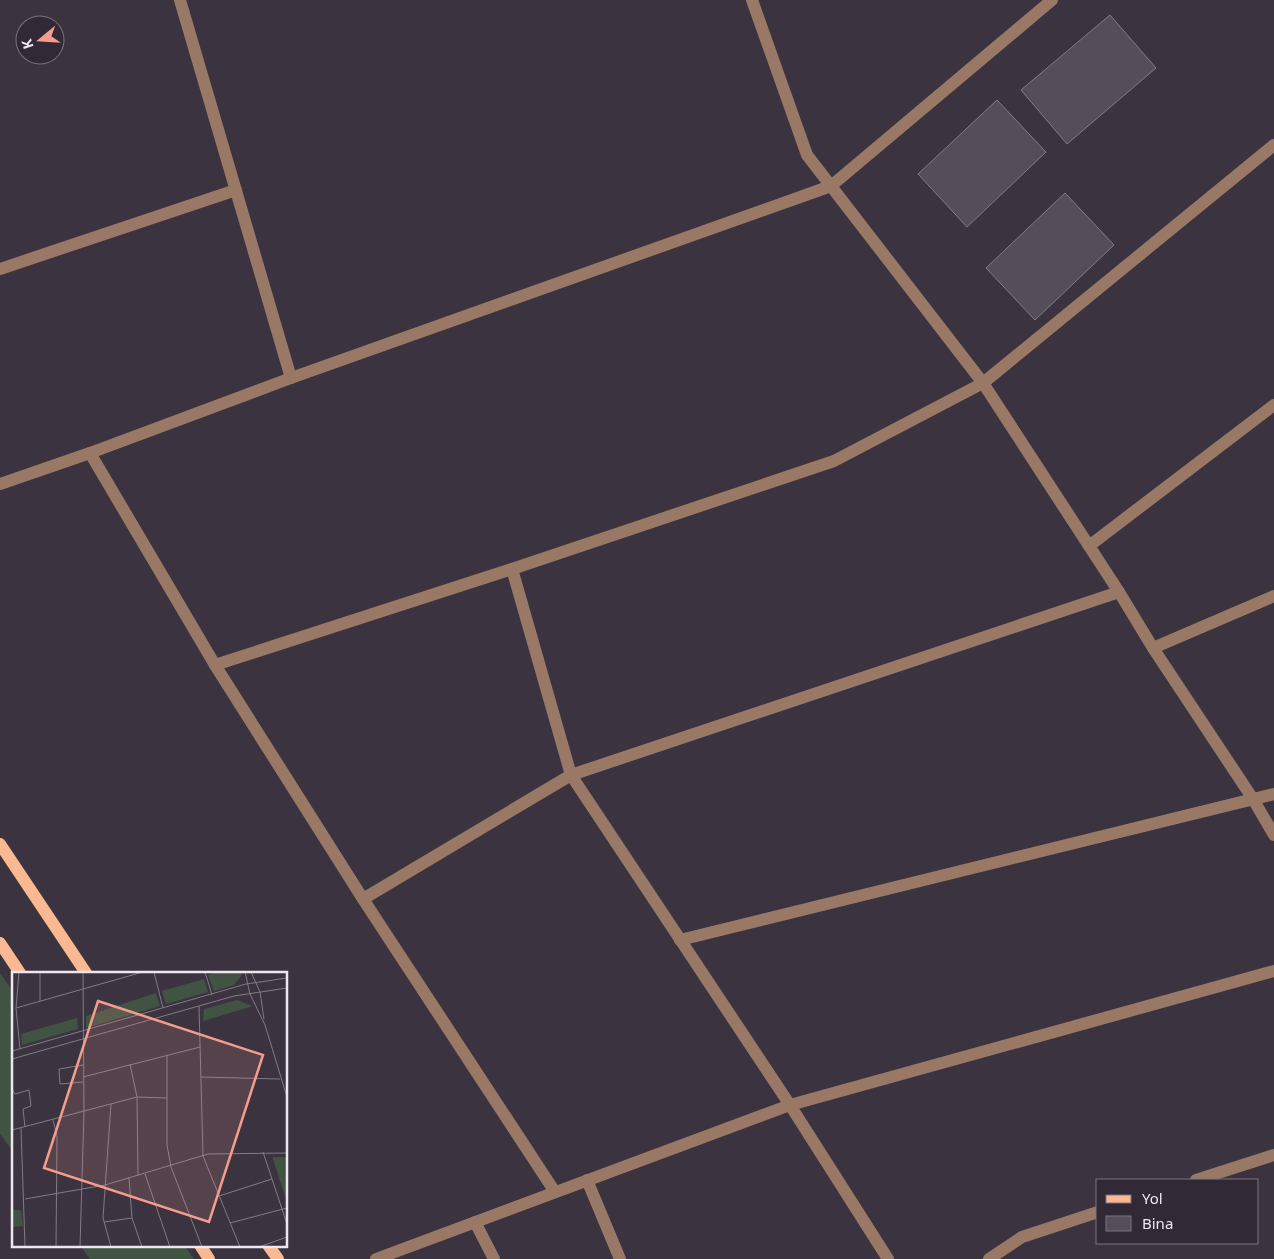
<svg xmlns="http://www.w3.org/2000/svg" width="1274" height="1259" font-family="'Noto Sans',sans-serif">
<rect width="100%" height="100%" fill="#3b333f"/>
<!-- grass -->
<g fill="#415443">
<polygon points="0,973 14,993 14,1153 0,1134"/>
<polygon points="80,1245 184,1245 194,1259 90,1259"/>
</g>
<!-- building -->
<g fill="#564d5b" stroke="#847b89">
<polygon points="1110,15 1156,68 1067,144 1021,90"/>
<polygon points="997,100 1046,152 967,227 918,174"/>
<polygon points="1065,193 1114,245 1035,320 986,268"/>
</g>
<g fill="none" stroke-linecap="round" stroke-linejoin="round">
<!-- minor -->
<g stroke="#997966" stroke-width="12">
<polyline points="180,0 291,378"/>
<polyline points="752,0 807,155 983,383 1119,592 1153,648 1253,799 1274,835"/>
<polyline points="0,269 236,190"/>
<polyline points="90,453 215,665 363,899 555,1192"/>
<polyline points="0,484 90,453 291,378 831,186 1052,0"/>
<polyline points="1089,546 1274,405"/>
<polyline points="512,569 571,775 790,1105 888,1259"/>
<polyline points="1153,648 1274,596"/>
<polyline points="215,665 512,569 834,461 983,383 1274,145"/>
<polyline points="363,899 571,775 1119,592"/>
<polyline points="680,940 1274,794"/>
<polyline points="587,1180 620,1259"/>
<polyline points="1196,1180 1274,1155"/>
<polyline points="475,1222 494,1259"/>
<polyline points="376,1259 790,1105 1274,971"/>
<polyline points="989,1259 1022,1237 1098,1212"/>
</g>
<!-- major -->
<g stroke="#fbb992" stroke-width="12">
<polyline points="0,844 86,973"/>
<polyline points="0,943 20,973"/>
<polyline points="200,1245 209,1259"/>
<polyline points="268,1245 278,1259"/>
</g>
</g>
<!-- overview -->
<g transform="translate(12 972)">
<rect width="275" height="275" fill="#3b333f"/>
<path d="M206 0H230V3L222 13 202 19 196 3ZM192 7 196 20 154 32 150 19ZM144 21 148 34 74 56V44ZM225 28 241 34 191 49 192 37ZM65 46 66 57 10 73 9 62Z" fill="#415443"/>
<path d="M261 185H275V231L261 187ZM0 238H9L11 254 0 255Z" fill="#415443"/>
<path fill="none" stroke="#827b86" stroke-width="1" d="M142 0 151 36M193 0 200 23M233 0 238 22 253 53M239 0 248 20 252 47M28 29V0M187 34 191 184 228 275M4 36 7 0M253 53 275 125M8 77 4 36 131 0M0 79 234 12 275 6M155 83V173L159 195 190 275M0 87 222 24 275 16M118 92 125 125 126 204M71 93 47 97 48 112 71 110M71 105 188 75M189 105 268 107M0 117 3 122 17 118 19 134 11 137 13 155M41 148 45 164 44 275M9 156 13 275M0 158 125 125 155 126M251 180 275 252M133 202 158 275M117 206 120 246 130 275M207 224 260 207M13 227 93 213 196 182 275 181M92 250 120 246M218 251 275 236M68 275 72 139 71 0M99 275 91 246 99 132M247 275 275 265"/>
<path fill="#f49d8c" fill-opacity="0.15" stroke="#f49d8c" stroke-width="2.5" d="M86 29 251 83 197 250 32 196Z"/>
<rect width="275" height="275" fill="none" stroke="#ede8f0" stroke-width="2.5"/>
</g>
<!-- legend -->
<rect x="1096" y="1179" width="162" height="65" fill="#312935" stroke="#7c7580"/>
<rect x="1106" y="1195" width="25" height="8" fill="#fbb992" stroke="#7c7580"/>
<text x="1142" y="1204" font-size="15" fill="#ede8f0">Yol</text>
<rect x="1106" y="1216" width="25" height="15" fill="#564d5b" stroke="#7c7580"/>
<text x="1142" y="1229" font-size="15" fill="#ede8f0">Bina</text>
<!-- north arrow -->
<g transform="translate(40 40) rotate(252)"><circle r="24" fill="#312935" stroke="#7c7580"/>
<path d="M0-4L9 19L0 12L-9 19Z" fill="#f49d8c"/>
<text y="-8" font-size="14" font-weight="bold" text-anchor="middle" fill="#ede8f0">K</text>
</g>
</svg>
